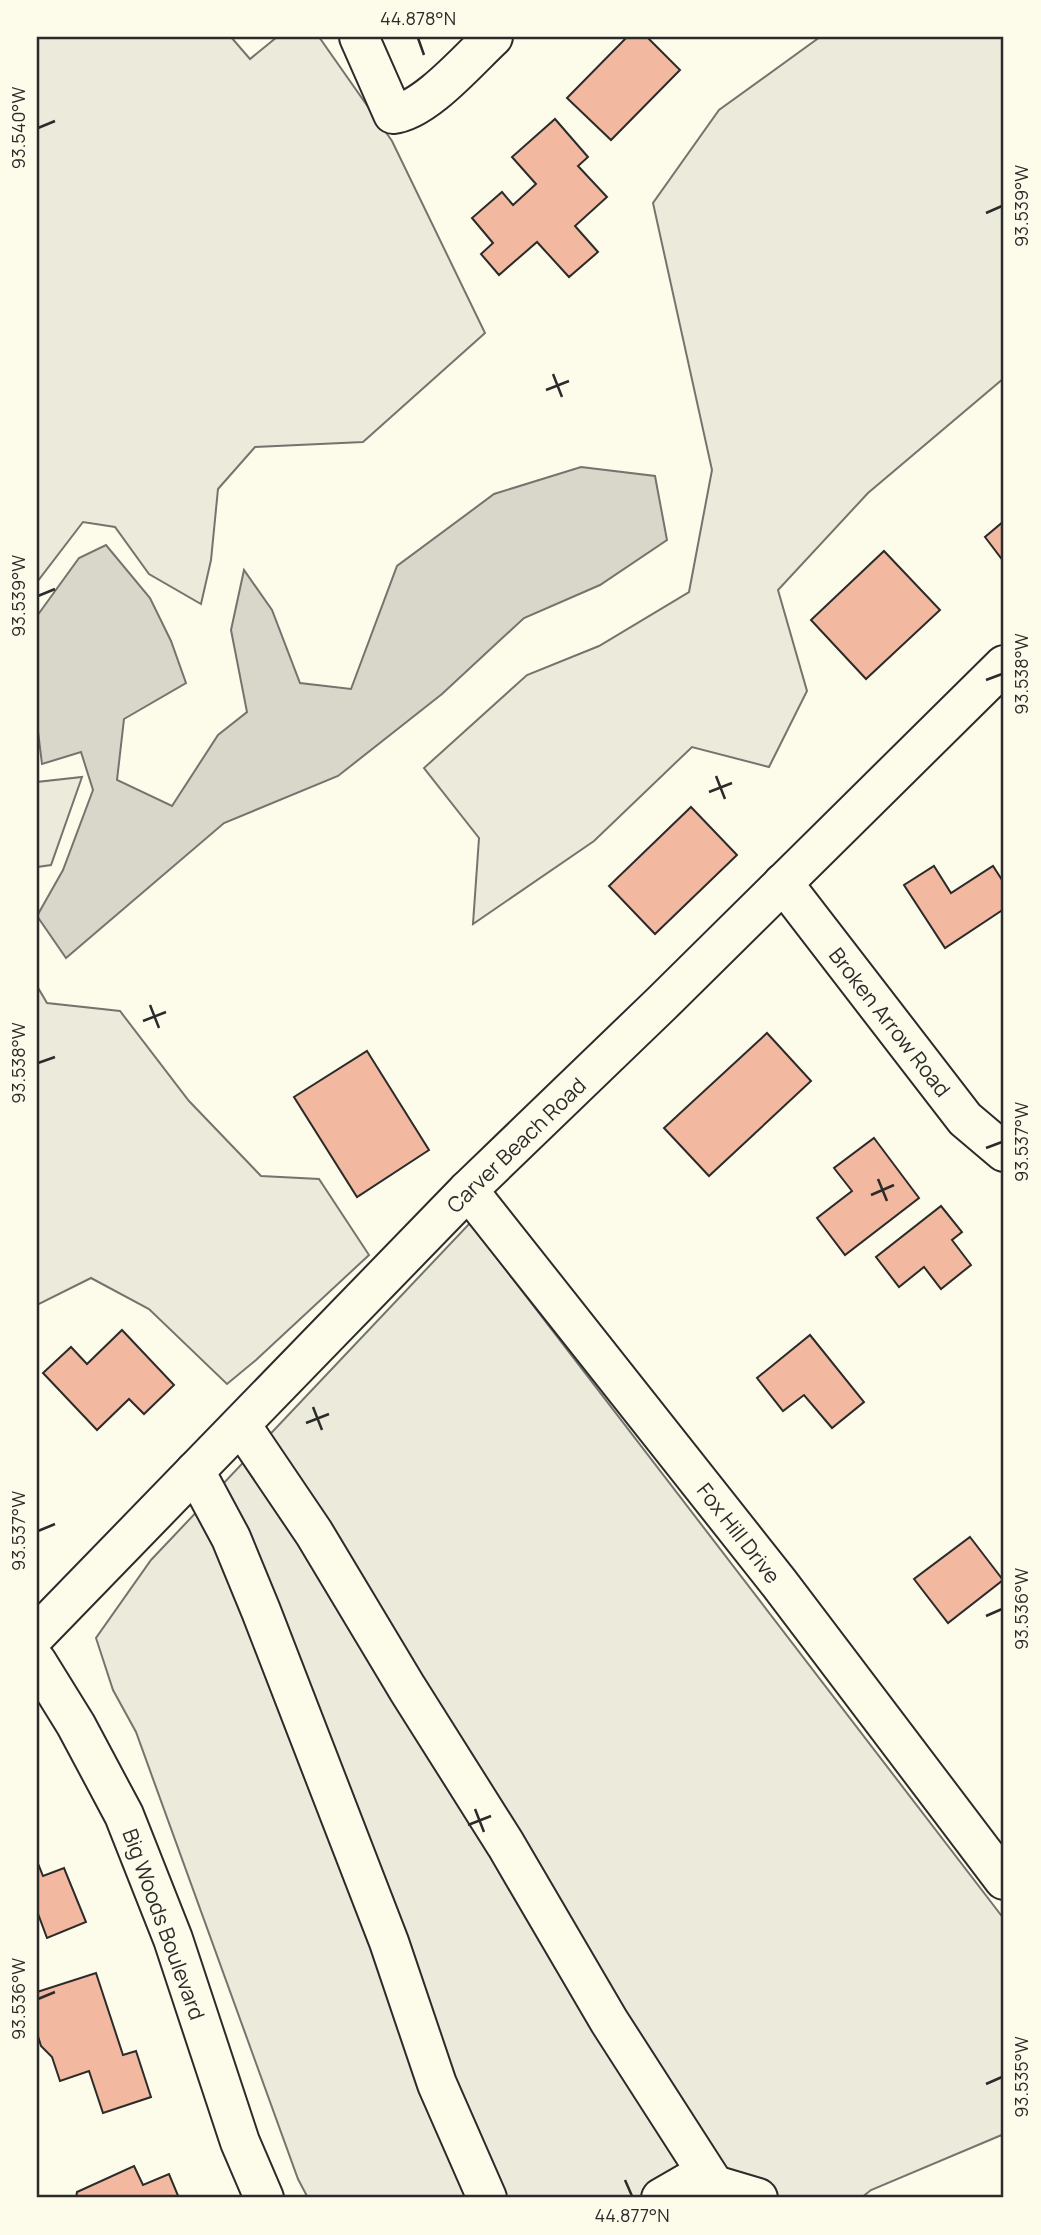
<svg xmlns="http://www.w3.org/2000/svg" width="1041" height="2235" font-family="Manrope,sans-serif">
<rect width="100%" height="100%" fill="#fdfbea"/>
<!-- green -->
<g fill="#ecebdb" stroke="#74746e" stroke-width="2">
<polygon points="37,37 231,37 250,59 277,37 319,37 392,141 485,333 363,442 255,447 218,489 211,560 201,604 149,574 115,527 83,522 37,582"/>
<polygon points="820,37 1004,37 1004,378 868,493 778,590 807,691 769,767 692,747 594,841 473,924 479,838 424,768 527,675 599,646 689,592 712,470 653,203 719,110"/>
<polygon points="82,777 51,865 37,867 37,782"/>
<polygon points="37,986 47,1003 120,1011 189,1101 261,1176 319,1179 369,1255 256,1360 227,1384 149,1309 91,1278 37,1305"/>
<polygon points="470,1223 1004,1919 1004,2134 871,2190 861,2198 308,2198 298,2179 136,1732 113,1690 96,1638 151,1560"/>
</g>
<!-- water -->
<polygon fill="#d8d7c9" stroke="#74746e" stroke-width="2" points="581,467 655,476 667,540 600,585 524,618 442,694 338,776 224,823 66,958 37,916 63,870 93,790 81,752 42,764 37,723 37,616 79,558 106,545 150,598 171,641 186,683 124,719 117,780 172,806 218,735 247,712 231,630 244,570 272,610 300,683 351,689 397,566 494,494"/>
<!-- building -->
<g fill="#f2b8a0" stroke="#2b2b2b" stroke-width="2">
<polygon points="627,37 647,37 680,70 611,140 567,98"/>
<polygon points="555,119 588,157 578,166 607,197 575,226 598,252 569,277 537,242 499,275 481,254 493,243 472,218 502,192 513,205 536,184 512,157"/>
<polygon points="1004,521 1004,562 985,537"/>
<polygon points="884,551 940,610 866,679 811,620"/>
<polygon points="691,807 737,855 655,934 609,886"/>
<polygon points="934,866 951,893 993,866 1004,883 1004,909 945,948 904,885"/>
<polygon points="767,1033 811,1081 709,1176 664,1128"/>
<polygon points="367,1051 429,1150 357,1197 294,1097"/>
<polygon points="874,1138 919,1198 845,1255 817,1218 852,1191 834,1168"/>
<polygon points="941,1206 962,1232 952,1240 971,1265 941,1289 924,1267 899,1287 876,1257"/>
<polygon points="122,1330 174,1385 144,1414 129,1399 97,1430 43,1373 71,1347 87,1364"/>
<polygon points="810,1335 864,1402 832,1428 804,1395 783,1411 757,1378"/>
<polygon points="970,1537 1003,1580 948,1623 914,1579"/>
<polygon points="37,1861 43,1876 64,1868 86,1922 47,1938 37,1911"/>
<polygon points="96,1973 123,2055 136,2051 151,2097 103,2113 89,2071 60,2081 52,2057 41,2046 37,2033 37,1992"/>
<polygon points="134,2166 143,2185 169,2174 179,2198 76,2198 77,2192"/>
</g>
<g fill="none" stroke-linecap="round" stroke-linejoin="round">
<defs>
<g id="minor">
<path d="M359 37 393 114C425 111 469 59 493 37"/>
<polyline points="783,883 965,1119 1004,1152"/>
<polyline points="468,1190 779,1583 1004,1880"/>
<polyline points="241,1425 314,1533 407,1688 506,1845 609,2021 715,2186"/>
<polyline points="195,1471 231,1538 261,1611 389,1942 437,2084 487,2198"/>
<polyline points="37,1634 468,1190 661,1004 1004,665"/>
<polyline points="37,1662 76,1725 124,1815 173,1939 240,2142 264,2198"/>
<polyline points="661,2198 694,2179 758,2198"/>
</g>
</defs>
<!-- minor casing -->
<use href="#minor" stroke="#2b2b2b" stroke-width="42"/>
<!-- minor -->
<use href="#minor" stroke="#fdfbea" stroke-width="38"/>
</g>
<!-- ticks -->
<path fill="none" stroke="#2b2b2b" stroke-width="2.5" d="M418 38 424 55M38 128 55 121M986 213 1002 206M553 374 562 397M546 390 569 381M38 596 55 589M986 680 1002 674M716 776 725 799M709 792 732 783M150 1005 159 1028M143 1021 166 1012M38 1063 55 1057M986 1148 1002 1142M878 1179 887 1201M871 1195 894 1185M313 1407 322 1430M306 1423 329 1414M38 1531 55 1524M986 1616 1002 1609M475 1809 484 1832M468 1825 491 1816M38 1999 55 1992M986 2084 1002 2077M625 2180 632 2196"/>
<g text-anchor="middle" dominant-baseline="central" stroke-width="5" stroke-linejoin="round" paint-order="stroke">
<!-- street labels -->
<g font-size="21" fill="#2b2b2b" stroke="#fdfbea">
<text transform="translate(890 1022) rotate(52)">Broken Arrow Road</text>
<text transform="translate(516 1145) rotate(-44)">Carver Beach Road</text>
<text transform="translate(739 1533) rotate(52)">Fox Hill Drive</text>
<text transform="translate(164 1924) rotate(70)">Big Woods Boulevard</text>
</g>
</g>
<!-- border -->
<rect width="1041" height="2235" fill="none" stroke="#fdfbea" stroke-width="77"/>
<rect x="38" y="38" width="964" height="2158" fill="none" stroke="#2b2b2b" stroke-width="2.5"/>
<g font-size="18" text-anchor="middle" fill="#2b2b2b">
<text x="418" y="25">44.878°N</text>
<text transform="translate(19 128) rotate(-90)" y="6">93.540°W</text>
<text transform="translate(1022 206) rotate(-90)" y="6">93.539°W</text>
<text transform="translate(19 596) rotate(-90)" y="6">93.539°W</text>
<text transform="translate(1022 674) rotate(-90)" y="6">93.538°W</text>
<text transform="translate(19 1063) rotate(-90)" y="6">93.538°W</text>
<text transform="translate(1022 1142) rotate(-90)" y="6">93.537°W</text>
<text transform="translate(19 1531) rotate(-90)" y="6">93.537°W</text>
<text transform="translate(1022 1609) rotate(-90)" y="6">93.536°W</text>
<text transform="translate(19 1999) rotate(-90)" y="6">93.536°W</text>
<text transform="translate(1022 2077) rotate(-90)" y="6">93.535°W</text>
<text x="632" y="2222">44.877°N</text>
</g>
</svg>
